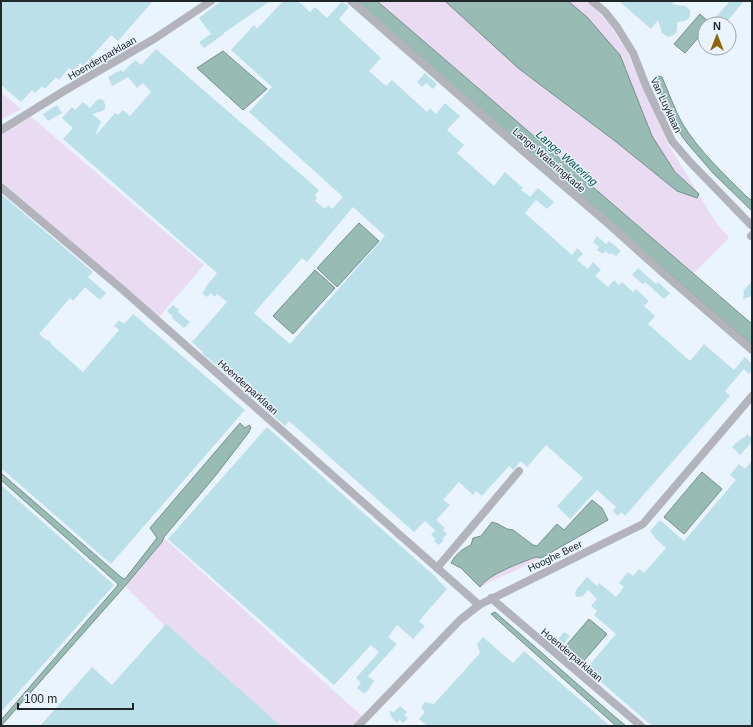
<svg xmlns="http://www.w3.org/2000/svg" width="753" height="727" font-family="Helvetica,sans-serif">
<rect width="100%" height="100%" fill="#eaf4fe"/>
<!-- green -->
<g fill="#e9dcf2">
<polygon points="377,1 586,1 593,7 610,25 626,50 668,144 715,221 725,233 729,238 694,273"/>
<polygon points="1,92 21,109 1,120"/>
<polygon points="29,115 204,265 159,317 1,181 1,132"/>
<polygon points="163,537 363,717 354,726 280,726 166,627 125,586 162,542"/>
<path d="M536 557 541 558 480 587C489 574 520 563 536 557Z"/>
</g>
<!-- water -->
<g fill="#98bcb4" stroke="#748f8b">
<polygon points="355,1 377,1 752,324 752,345"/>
<polygon points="445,1 568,1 587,17 620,55 652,136 675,172 699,194 697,198 677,191 615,141 518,68"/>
<polygon points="700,14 710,23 705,24 705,30 685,53 674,44"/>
<polygon points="223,51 267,89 243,110 197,68"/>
<path d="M658 76 662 77C669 93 674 108 682 123 699 151 724 174 747 197L751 200H752V211L713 173 687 143 677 129 669 113 656 81V77Z"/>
<polygon points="359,223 379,241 337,287 317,268"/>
<polygon points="315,270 335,288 293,334 273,316"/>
<polygon points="240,423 245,428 249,425 251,427 249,432 216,475 164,537 162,542 125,586 1,726 1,720 118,585 117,583 1,480 1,473 122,578 125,579 157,538 150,528"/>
<polygon points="702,472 722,489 684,534 664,517"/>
<path d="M592 500 602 508 608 520 541 558 536 557C520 563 489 574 480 587L461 568 451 563C456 554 462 549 471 545L473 538 481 536 492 522 498 524 507 529 513 530 533 545 537 546 557 524 564 530Z"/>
<polygon points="495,612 614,716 626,726 616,726 491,614"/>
<polygon points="589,619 607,634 582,663 564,648"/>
</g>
<!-- building -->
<g fill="#bce0e9" fill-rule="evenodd">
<polygon points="1,1 153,1 118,41 111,35 83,66 80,63 73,71 69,68 59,80 56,77 45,89 42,86 35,93 32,90 21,102 1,85"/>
<polygon points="221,1 270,1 224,33 224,34 204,48 199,42 211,34 199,18"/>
<path d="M283 1H298L310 12 315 7 327 18 342 1 349 7 339 19 381 58 369 71 386 86 392 80 427 112 430 108 436 114 445 103 460 116 447 130 464 145 457 153 494 186 505 172 523 188 521 190 530 197 538 188 554 202 547 209 536 200 525 213 572 255 577 248 583 254 577 260 588 269 593 262 601 270 595 276 608 287 614 280 619 285 622 282 633 292 636 289 649 301 644 306 655 316 648 324 690 361 704 344 734 370 745 357 752 364V370L749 374 744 369 725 391 730 396 625 516 621 512 618 516 613 511 616 507 597 490 570 519 557 506 583 478 546 445 527 467 521 461 513 470 509 466 482 496 476 491 473 495 459 482 443 500 450 505 436 520 445 528 443 530 447 534 442 539 444 540 439 545 434 541 436 539 431 535 435 530 425 521 414 532 289 421 285 426 202 353 203 352 192 342 227 302 217 294 215 297 211 293 207 297 202 293 206 288H205L217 273 63 139 73 128 62 118 72 107 75 110 83 102 90 108 97 100 100 99 103 100 105 104V109L102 111 92 114 101 121 95 136 115 113 118 115 123 110 130 116 151 92 143 83 137 88 128 77 112 86 108 77 121 70 123 72 135 60 141 65 156 49 319 190 315 196 317 198 315 201 325 209 328 205 332 209 343 197 249 112 272 87 231 50 254 25 257 29ZM353 207 385 236 290 344 254 313 302 258 307 262Z"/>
<polygon points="619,1 675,1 672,4 685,6 690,10 690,15 689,18 685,21 677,22 677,29 676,33 672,36 668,37 662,33 658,20 651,29"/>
<polygon points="730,1 744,1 725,24 719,24 714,19"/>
<polygon points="425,73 437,84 433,89 426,83 422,87 417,82"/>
<polygon points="57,105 62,113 48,121 43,114"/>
<polygon points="1,194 93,272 88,277 106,293 100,300 85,287 73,301 70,298 39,334 46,340 48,340 50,341 51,344 83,372 119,330 114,326 119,320 124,324 133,314 245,410 111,564 1,468"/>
<polygon points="597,236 606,244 609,241 621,251 616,256 611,253 610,255 605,251 603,254 597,250 599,247 593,242"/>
<polygon points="638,268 656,284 658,282 670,293 664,299 645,282 643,284 632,275"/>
<polygon points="752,281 752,296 743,299 744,293 743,291"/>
<polygon points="173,305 179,310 178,312 190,322 184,328 172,318 173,317 167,311"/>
<polygon points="267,427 324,478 438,579 437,579 447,589 419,621 425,626 413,639 397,625 388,637 397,644 368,676 374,681 370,687 370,688 364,694 357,688 361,683 356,678 379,652 371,645 334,685 168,539"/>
<polygon points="747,434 752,438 752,442 740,455 732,447 736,443 737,443 743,437 744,438"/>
<polygon points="752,461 752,726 652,726 586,669 616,634 594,615 597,611 591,606 597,599 588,590 583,596 577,597 575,595 576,590 587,577 597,586 599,583 616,597 624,587 619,583 628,572 633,576 639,569 644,573 666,548 656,539 650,531 660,520 684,541 736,480 730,475 739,464 745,469"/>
<polygon points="1,485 114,585 1,712"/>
<polygon points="166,624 281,726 40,726 92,667 112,685"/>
<polygon points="564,632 570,636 560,648 555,643"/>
<polygon points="483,637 513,663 524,651 610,726 427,726 419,719 425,712 421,708 425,702 434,704 480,653 477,644"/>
<polygon points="400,706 407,712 404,715 408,718 403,723 399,720 397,723 392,718 389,711 394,712"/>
</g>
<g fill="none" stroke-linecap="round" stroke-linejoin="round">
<!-- minor -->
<g stroke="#b3b4bb" stroke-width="8">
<polyline points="351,1 530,157 604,220 662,272 752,350"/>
<polyline points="592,1 605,12 617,27 633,53 646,86 672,141 690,162 752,226"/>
<polyline points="1,130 64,91 154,39 211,1"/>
<polyline points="1,187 123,290 479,605"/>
<polyline points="751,236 752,235"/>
<polyline points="437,568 519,471"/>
<polyline points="491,598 641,726"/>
<polyline points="358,726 460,620 479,605 643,524 752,396"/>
</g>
</g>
<g text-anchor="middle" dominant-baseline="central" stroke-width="3" stroke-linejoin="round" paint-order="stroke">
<!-- street labels -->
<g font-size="10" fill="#21262b" stroke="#eaf4fe">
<text transform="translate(102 58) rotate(-30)">Hoenderparklaan</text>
<text transform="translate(666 105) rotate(65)">Van Luyklaan</text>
<text transform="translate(549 160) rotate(41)">Lange Wateringkade</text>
<text transform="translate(248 387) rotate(42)">Hoenderparklaan</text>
<text transform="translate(555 556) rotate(-26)">Hooghe Beer</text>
<text transform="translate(572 655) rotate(40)">Hoenderparklaan</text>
</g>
<!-- water labels -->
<g font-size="11" font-style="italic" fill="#045349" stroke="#eaf4fe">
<text transform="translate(567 158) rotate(41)">Lange Watering</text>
</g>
</g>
<!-- border -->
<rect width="753" height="727" fill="none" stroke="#21262b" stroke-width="4"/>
<!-- north arrow -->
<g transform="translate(717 36)"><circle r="19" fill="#eaf4fe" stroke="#9aa2aa"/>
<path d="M0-3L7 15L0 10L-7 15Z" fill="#8d6709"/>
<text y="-6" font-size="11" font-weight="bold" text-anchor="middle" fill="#21262b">N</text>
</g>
<!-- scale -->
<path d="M18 703v6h115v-6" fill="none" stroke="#21262b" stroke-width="2"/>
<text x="24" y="703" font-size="12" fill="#21262b" stroke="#eaf4fe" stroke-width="3" paint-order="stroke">100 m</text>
</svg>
